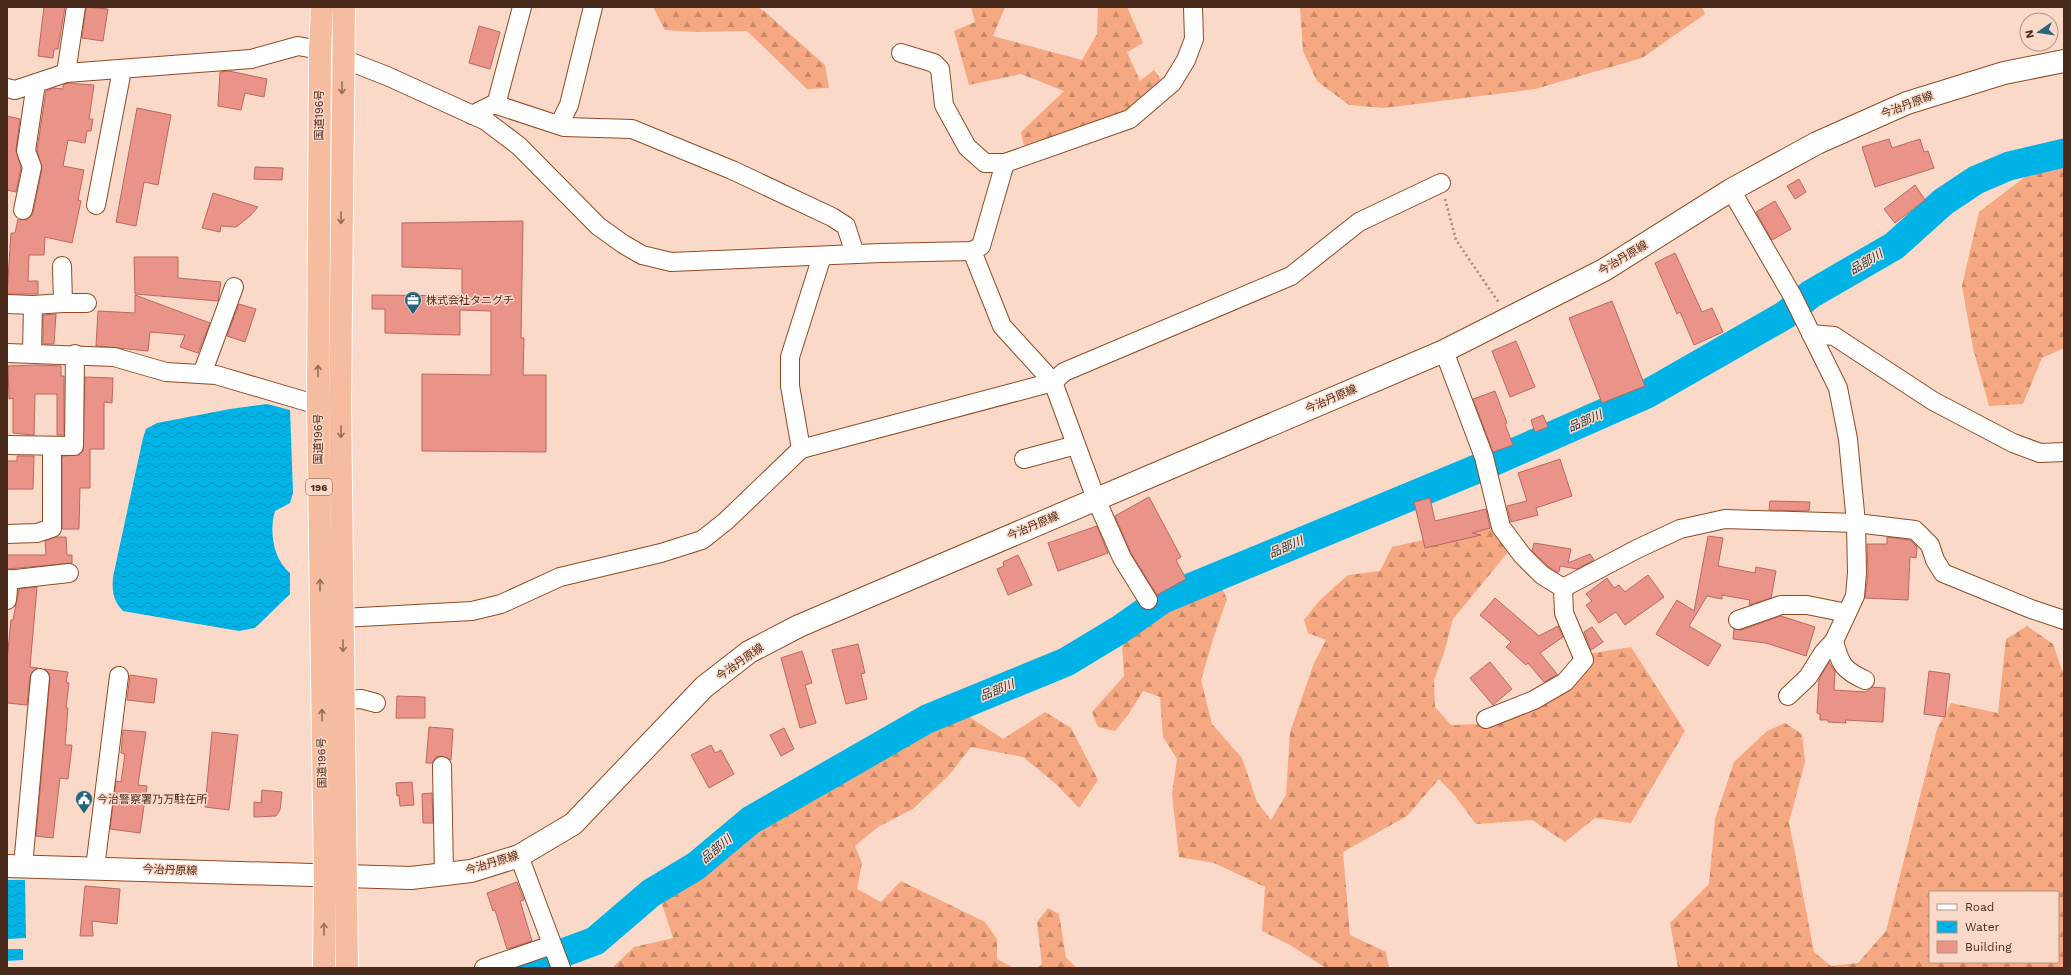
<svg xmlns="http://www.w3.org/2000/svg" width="2071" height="975" font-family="'Work Sans','Noto Sans JP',sans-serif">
<defs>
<pattern id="forest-firs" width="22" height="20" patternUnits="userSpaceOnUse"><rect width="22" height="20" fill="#f5a881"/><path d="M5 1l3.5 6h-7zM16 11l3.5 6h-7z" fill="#c88969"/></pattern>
<pattern id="water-waves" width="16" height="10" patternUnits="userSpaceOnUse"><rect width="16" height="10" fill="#00b3e7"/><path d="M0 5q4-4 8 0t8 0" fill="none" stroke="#0492ba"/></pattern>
</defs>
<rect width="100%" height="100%" fill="#fbd9c9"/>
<!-- forest -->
<g fill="url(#forest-firs)" fill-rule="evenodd">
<polygon points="653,7 757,7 764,11 825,65 829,88 807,89 747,31 696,32 665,30"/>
<polygon points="971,7 1005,7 993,36 1082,60 1097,34 1098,7 1127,7 1143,43 1127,52 1140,81 1154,70 1162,81 1126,112 1024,146 1021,132 1064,91 1021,74 969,85 954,31 975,22"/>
<polygon points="1300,7 1702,7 1705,14 1642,58 1535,89 1384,108 1349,105 1317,81 1303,51"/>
<polygon points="2064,165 2064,348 2042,358 2023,404 1989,406 1973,348 1962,286 1979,212 2026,176"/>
<polygon points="1477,514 1493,528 1509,551 1453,619 1444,653 1434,680 1435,707 1451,725 1478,724 1532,711 1574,656 1631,647 1685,731 1631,823 1595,818 1565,842 1532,820 1476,824 1455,796 1439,779 1407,816 1343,852 1350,935 1386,952 1389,968 1326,968 1290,945 1262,931 1265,887 1214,863 1179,857 1172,794 1177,759 1163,737 1160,697 1143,691 1128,715 1115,731 1098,727 1092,712 1124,676 1122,643 1166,605 1219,582 1227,599 1214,636 1201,680 1212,724 1242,758 1257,802 1271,820 1286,795 1290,732 1314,663 1326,640 1308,633 1304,620 1320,600 1348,575 1380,571 1392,547 1450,534"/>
<path d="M2027 626 2053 644 2064 676V968H1678L1670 923 1709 884 1715 819 1734 762 1767 731 1785 723 1802 734 1805 762 1789 822 1814 952 1831 966 1858 963 1886 931 1937 729 1951 703 1998 713 2006 639ZM1930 892H2058V962H1930Z"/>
<polygon points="1045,712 1071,728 1098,780 1079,808 1056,784 1023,757 971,747 950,774 913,809 878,827 855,846 862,863 857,889 881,902 901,881 985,922 997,939 997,959 1014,968 612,968 634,947 673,938 662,904 740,837 929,729 965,714 1003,739"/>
<polygon points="1048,908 1059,914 1066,958 1077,968 1036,968 1042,965 1037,922"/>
</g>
<!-- water -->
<g fill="url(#water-waves)">
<path d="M267 404 290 410 293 493 290 503 275 511C269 531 273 559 290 573V594L255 628 239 631 123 611C113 600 112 592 113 577L143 438 146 429 157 423 230 409Z"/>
<polygon points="7,880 25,880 26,938 7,939"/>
<polygon points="7,949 23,949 23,960 7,961"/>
</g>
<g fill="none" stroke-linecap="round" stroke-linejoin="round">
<!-- river -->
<polyline stroke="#00b3e7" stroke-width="29" points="522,968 595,941 651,893 696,866 751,820 927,719 1066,662 1119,630 1163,599 1472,471 1647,394 1785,315 1811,294 1894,246 1943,202 1976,180 2009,166 2064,153"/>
</g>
<!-- building -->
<g fill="#ea9388" stroke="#bb685f">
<polygon points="44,7 65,7 58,49 54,49 53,58 38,56"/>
<polygon points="86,7 108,9 103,41 82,38"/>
<polygon points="479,26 500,32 490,69 469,63"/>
<polygon points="229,71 267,79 264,97 245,93 241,110 218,106 220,72"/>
<polygon points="68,83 94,85 89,119 93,119 91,131 87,131 85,143 68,140 63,166 84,170 78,200 81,201 72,243 45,237 44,255 29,255 28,281 38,281 38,294 7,294 11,233 15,233 18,219 27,220 33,213 42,169 37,150 46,91 54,88 63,89 63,85"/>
<polygon points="137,108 171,115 158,185 144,182 136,226 116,222"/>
<polygon points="7,116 20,119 16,150 21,168 16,192 7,190"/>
<polygon points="1889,139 1892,148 1920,139 1924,152 1928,151 1934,168 1875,187 1862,147"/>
<polygon points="255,167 283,168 282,180 254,179"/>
<polygon points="1799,179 1806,192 1795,199 1787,186"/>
<polygon points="1915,185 1925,200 1895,223 1884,209"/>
<polygon points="213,193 258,207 250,216 236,227 221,226 220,232 202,228"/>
<polygon points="1775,201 1791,229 1772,240 1756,212"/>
<polygon points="523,221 521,338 524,338 523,375 546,375 546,452 422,451 422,374 491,375 491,311 460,310 460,335 385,333 385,309 372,309 372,295 462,296 462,269 402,267 402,223"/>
<polygon points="1675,253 1702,312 1712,308 1723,332 1694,345 1680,312 1677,314 1655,263"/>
<polygon points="134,257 178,257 178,278 221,282 218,301 135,294"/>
<polygon points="135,295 210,323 198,353 180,347 185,335 150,332 148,351 96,346 98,311 135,313"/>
<polygon points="1612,301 1645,386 1602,403 1569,318"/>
<polygon points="239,304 256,309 245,342 227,336"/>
<polygon points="56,314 54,344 43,344 43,315"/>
<polygon points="1516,341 1535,387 1510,397 1492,351"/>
<polygon points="37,365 61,366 61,376 64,376 64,435 57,435 57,394 35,394 34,435 13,433 13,398 9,399 8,366"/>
<polygon points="85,377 113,378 112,403 104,402 104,449 90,449 90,488 80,488 79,529 62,529 62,456 79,455 83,451"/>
<polygon points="1495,391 1507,423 1505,424 1513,445 1493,452 1473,399"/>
<polygon points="1543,415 1548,427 1535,432 1531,420"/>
<polygon points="17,456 34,456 33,489 7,489 7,461 17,461"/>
<polygon points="1560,459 1572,496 1536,508 1538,515 1511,522 1507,506 1527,501 1518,473"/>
<polygon points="1149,497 1181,557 1176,560 1186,579 1157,595 1131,553 1115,516"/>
<polygon points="1430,498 1435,521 1486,509 1490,528 1472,533 1481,535 1425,548 1414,502"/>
<polygon points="1770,501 1810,502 1809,511 1769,510"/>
<polygon points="1097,526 1108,553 1058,571 1048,543"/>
<polygon points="1708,536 1723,538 1718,566 1755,573 1756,567 1776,571 1771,598 1749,605 1750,600 1722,595 1722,599 1707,596 1689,626 1721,645 1708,666 1656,634 1677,600 1694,611"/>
<polygon points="56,537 66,537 67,555 72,555 72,563 7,569 7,555 46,555 45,541"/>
<polygon points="1887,537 1910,540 1917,547 1916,558 1910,557 1908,600 1865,598 1868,573 1867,544 1887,544"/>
<polygon points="1534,543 1571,549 1568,563 1590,554 1594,560 1577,569 1560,566 1559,572 1557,572 1549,567 1532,551"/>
<polygon points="1018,555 1032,585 1008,595 997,569 1004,566 1003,562"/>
<polygon points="1648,575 1664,597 1625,625 1616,612 1599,623 1586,605 1592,601 1586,594 1607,578 1614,588 1619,585 1625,592"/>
<polygon points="37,587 30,667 38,668 32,672 30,677 27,705 7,703 7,660 11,620 13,620 19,589"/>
<polygon points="1495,598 1539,636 1558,626 1563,637 1540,653 1557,674 1555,676 1544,682 1528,663 1526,665 1506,647 1511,642 1480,615"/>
<polygon points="1781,616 1815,627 1806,656 1766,643 1733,639 1734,629 1741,630"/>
<polygon points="1592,627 1603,642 1591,650 1584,632"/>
<polygon points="858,644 865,673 861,674 867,699 846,704 832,650"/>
<polygon points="802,651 812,683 805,685 816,723 800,728 781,658"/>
<polygon points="1490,662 1512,689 1493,705 1470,678"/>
<polygon points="1829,662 1835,672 1834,690 1866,692 1872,687 1885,688 1883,722 1845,720 1846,723 1828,722 1828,720 1820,720 1820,714 1817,713 1819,679"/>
<polygon points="44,669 68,672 66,682 69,683 66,708 68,708 65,745 72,745 68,779 60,778 53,838 36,836 50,679 49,673"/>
<polygon points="1929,671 1950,674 1945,717 1924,714"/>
<polygon points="130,675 157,679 154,703 127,700"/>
<polygon points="397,696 425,697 425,718 396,718"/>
<polygon points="429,727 453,729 451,760 441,756 436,757 432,763 426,763"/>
<polygon points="784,728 794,749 781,756 770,735"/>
<polygon points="123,730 146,732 138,785 147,786 140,833 110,829 116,781 121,782 125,754 121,753"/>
<polygon points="212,732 238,735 229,810 205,807"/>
<polygon points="711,745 715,753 721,750 734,774 709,788 691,755"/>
<polygon points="412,782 414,805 400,806 399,795 397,796 396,783"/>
<polygon points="262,790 282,792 280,810 276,816 254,817 254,802 261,803"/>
<polygon points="432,793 433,823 423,823 422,794"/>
<polygon points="517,882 524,900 520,901 532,941 507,949 495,910 493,911 487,893"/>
<polygon points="85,886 120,889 117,924 92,921 93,936 80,936"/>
</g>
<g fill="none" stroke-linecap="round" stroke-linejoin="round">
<defs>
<g id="minor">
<polyline points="901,53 934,63 940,69 944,105 967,147 985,163 1005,163"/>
<polyline points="66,73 76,7"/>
<polyline points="7,88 15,90 66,73 251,59 298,46 320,50 387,76 486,121 519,146 598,226 623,244 642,255 671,262 881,253 972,251 981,246 1005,163 1130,119 1172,83 1186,60 1194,39 1193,7"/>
<polyline points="496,105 522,7"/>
<polyline points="472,115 494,104 564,127 632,129 732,170 832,217 846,226 855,254"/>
<polyline points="559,125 569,105 593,7"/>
<polyline points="96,205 122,70"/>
<polyline points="23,210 32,167 26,151 36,83"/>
<polyline points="972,251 1002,326 1053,382 1096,499 1122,558 1148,600"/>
<polyline points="63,303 87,303"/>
<polyline points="7,304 33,305 63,303 62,266"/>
<polyline points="1811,334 1834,336 1933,401 2013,443 2040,453 2064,452"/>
<polyline points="1444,351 1484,457 1501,527 1522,555 1542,575 1563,588 1637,549 1680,529 1725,519 1856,523 1848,439 1838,388 1792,295 1731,190"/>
<polyline points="7,353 114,357 166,372 216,375 318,405 332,405"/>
<polyline points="32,353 33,305"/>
<polyline points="202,374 234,287"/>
<polyline points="7,445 74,446 75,354"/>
<polyline points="801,449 790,386 790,357 822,256"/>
<polyline points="1024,459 1076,445"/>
<polyline points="7,534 37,533 52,528 52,446"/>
<polyline points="7,580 69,573"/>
<polyline points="7,600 9,579"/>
<polyline points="342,618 472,611 501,604 560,577 661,553 702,540 726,521 801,449 1053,382 1064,372 1291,276 1359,222 1441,183"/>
<polyline points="1738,620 1781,605 1807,605 1847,613"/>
<path d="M1865 680C1843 670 1840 664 1834 641L1855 596 1857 573 1856 523 1915 530 1930 545 1935 560 1943 573 2031 609 2064 620"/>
<polyline points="1788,696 1808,677 1823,653 1834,641"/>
<polyline points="344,700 361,699 376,703"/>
<polyline points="1486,719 1534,700 1565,682 1584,660 1564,613 1563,588"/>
<polyline points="442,766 444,874"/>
<polyline points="519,856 561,968"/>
<polyline points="23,866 40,678"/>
<polyline points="95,868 119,676"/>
<polyline points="484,968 552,945"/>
</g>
<polyline id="secondary" points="7,866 411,878 471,871 519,856 573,824 704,687 749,652 799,626 1444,351 1604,270 1731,190 1817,143 1907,103 2004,73 2064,61"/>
<g id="trunk">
<polyline points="322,7 320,50 318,405 325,875 324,968"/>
<polyline points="344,7 340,405 347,968"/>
</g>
</defs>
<!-- minor casing -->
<use href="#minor" stroke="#8f4a23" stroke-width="20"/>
<!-- secondary casing -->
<use href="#secondary" stroke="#8f4a23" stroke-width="24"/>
<!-- trunk casing -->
<use href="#trunk" stroke="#fff" stroke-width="24"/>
<!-- path -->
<polyline stroke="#a68575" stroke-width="2.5" stroke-dasharray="2 3" stroke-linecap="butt" points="1445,199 1456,240 1499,303"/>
<!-- minor -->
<use href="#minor" stroke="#fff" stroke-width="18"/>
<!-- secondary -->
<use href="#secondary" stroke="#fff" stroke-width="22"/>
<!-- trunk -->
<use href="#trunk" stroke="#f6bca0" stroke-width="22"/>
</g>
<!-- one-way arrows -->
<defs><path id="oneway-shaft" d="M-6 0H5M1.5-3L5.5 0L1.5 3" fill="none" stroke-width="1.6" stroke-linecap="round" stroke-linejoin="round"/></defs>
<g stroke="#976c56">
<use href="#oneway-shaft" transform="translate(342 88) rotate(90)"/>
<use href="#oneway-shaft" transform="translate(341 218) rotate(90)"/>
<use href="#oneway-shaft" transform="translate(318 371) rotate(-90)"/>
<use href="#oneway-shaft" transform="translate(341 432) rotate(90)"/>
<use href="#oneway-shaft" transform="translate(320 585) rotate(-90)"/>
<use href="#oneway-shaft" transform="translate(343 646) rotate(89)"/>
<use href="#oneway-shaft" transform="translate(322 715) rotate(-91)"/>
<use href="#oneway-shaft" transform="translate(324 929) rotate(-90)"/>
</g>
<!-- icons -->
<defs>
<symbol id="office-pin" viewBox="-11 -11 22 30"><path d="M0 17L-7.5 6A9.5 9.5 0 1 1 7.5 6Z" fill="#28647c" stroke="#fbd9c9"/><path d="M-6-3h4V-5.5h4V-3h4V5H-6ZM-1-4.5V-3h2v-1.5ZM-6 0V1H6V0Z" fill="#fff"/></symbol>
<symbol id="civic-pin" viewBox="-11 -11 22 30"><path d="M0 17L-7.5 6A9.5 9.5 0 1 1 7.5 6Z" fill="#28647c" stroke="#fbd9c9"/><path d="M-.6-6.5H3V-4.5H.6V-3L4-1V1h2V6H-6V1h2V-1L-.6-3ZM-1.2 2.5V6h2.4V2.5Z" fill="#fff"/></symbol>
</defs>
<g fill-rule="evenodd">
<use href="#office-pin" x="403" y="290" width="20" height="27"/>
<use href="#civic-pin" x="74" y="789" width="20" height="27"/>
</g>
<g text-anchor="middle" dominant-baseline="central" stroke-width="3" stroke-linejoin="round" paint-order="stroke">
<!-- shield labels -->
<rect fill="#fbd9c9" stroke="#7e5e4e" stroke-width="1" x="306" y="479" width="26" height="16" rx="3"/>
<g font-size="10" font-weight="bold" fill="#492a1a">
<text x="319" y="487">196</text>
</g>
<!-- street labels -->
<g font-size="11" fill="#492a1a" stroke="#fbd9c9">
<text transform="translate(1907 105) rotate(-21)">今治丹原線</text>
<text transform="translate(319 115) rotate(-90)">国道196号</text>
<text transform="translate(1623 258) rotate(-31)">今治丹原線</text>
<text transform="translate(1331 399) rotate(-23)">今治丹原線</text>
<text transform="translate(318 439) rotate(-90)">国道196号</text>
<text transform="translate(1033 526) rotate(-23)">今治丹原線</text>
<text transform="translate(740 662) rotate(-35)">今治丹原線</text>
<text transform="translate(322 763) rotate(-91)">国道196号</text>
<text transform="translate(492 863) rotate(-17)">今治丹原線</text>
<text transform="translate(170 870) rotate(2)">今治丹原線</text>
</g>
<!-- poi labels -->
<g font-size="11" fill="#492a1a" stroke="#fbd9c9" text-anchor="start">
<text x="426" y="300">株式会社タニグチ</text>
<text x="97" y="799">今治警察署乃万駐在所</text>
</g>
<!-- water labels -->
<g font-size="12" font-style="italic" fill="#203741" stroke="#fbd9c9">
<text transform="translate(1866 262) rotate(-30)">品部川</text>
<text transform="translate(1585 421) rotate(-23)">品部川</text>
<text transform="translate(1286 547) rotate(-23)">品部川</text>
<text transform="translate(997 690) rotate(-22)">品部川</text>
<text transform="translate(716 849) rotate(-40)">品部川</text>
</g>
</g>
<!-- border -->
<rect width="2071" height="975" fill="none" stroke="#492a1a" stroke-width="16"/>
<!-- legend -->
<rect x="1929" y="891" width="130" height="72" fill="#fbd9c9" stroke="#b49383"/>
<rect x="1937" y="904" width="20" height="6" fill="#ffffff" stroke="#b49383"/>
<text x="1965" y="911" font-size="12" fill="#492a1a">Road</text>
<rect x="1937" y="921" width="20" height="12" fill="url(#water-waves)" stroke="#b49383"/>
<text x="1965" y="931" font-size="12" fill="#492a1a">Water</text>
<rect x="1937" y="941" width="20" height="12" fill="#ea9388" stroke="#b49383"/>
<text x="1965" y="951" font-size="12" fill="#492a1a">Building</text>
<!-- north arrow -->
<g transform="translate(2039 32) rotate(257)"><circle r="19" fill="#fbd9c9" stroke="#b49383"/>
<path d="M0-3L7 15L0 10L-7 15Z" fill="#28647c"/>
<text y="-6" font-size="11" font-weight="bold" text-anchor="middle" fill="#492a1a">N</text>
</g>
</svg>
